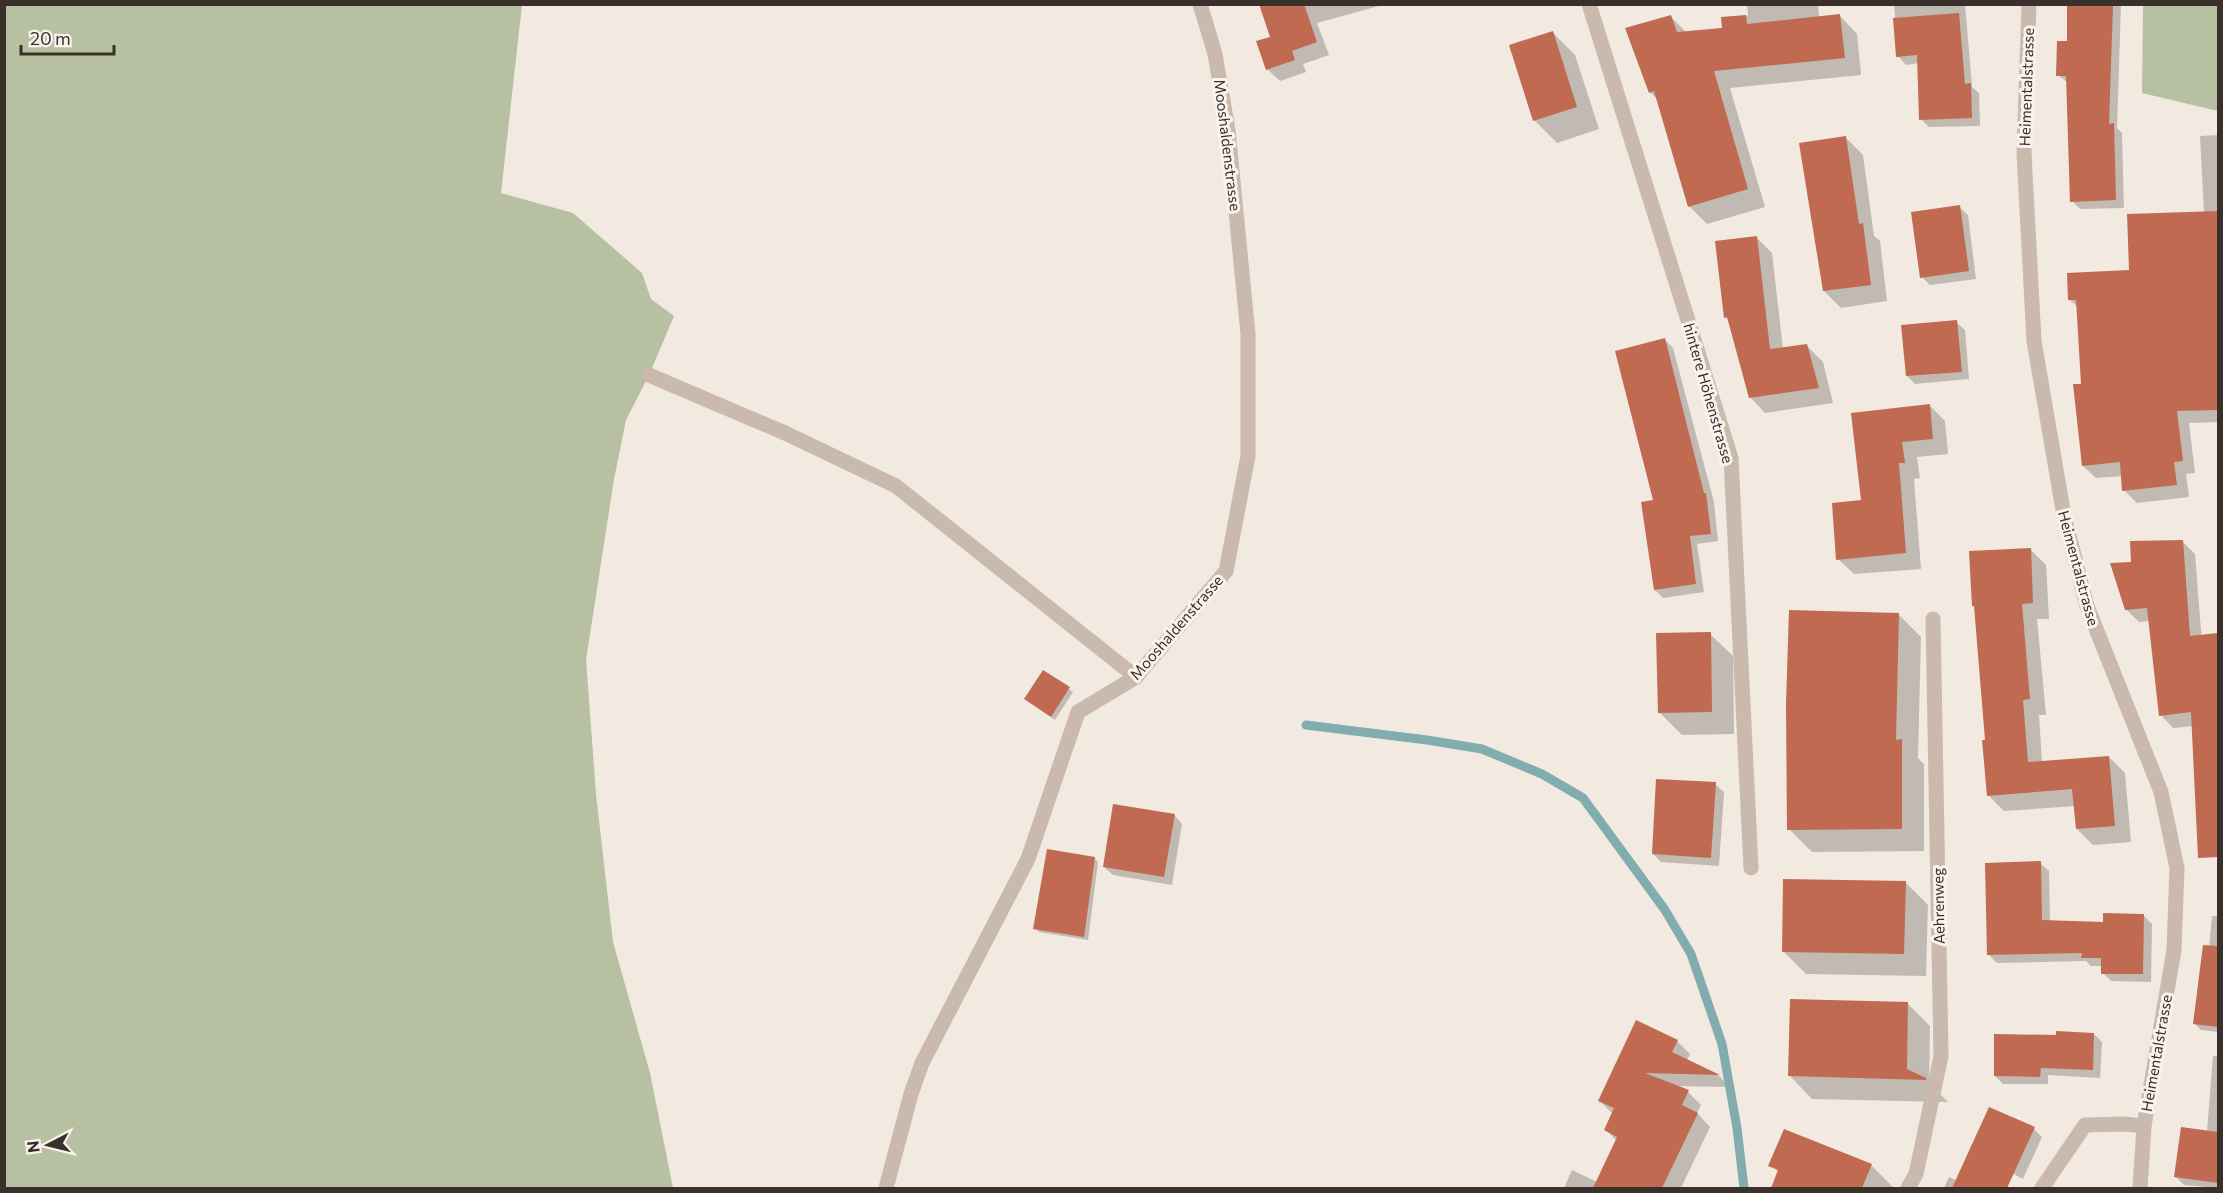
<svg xmlns="http://www.w3.org/2000/svg" width="2223" height="1193" font-family="Commissioner,sans-serif">
<rect width="100%" height="100%" fill="#f2e9e0"/>
<!-- green -->
<g fill="#b7c1a1">
<polygon points="5,5 522,5 501,193 573,213 642,273 651,299 674,316 649,375 626,420 614,479 586,660 596,794 613,942 650,1073 673,1188 5,1188"/>
<polygon points="2143,5 2218,5 2218,111 2142,93"/>
</g>
<!-- shadow -->
<g fill="#0003">
<polygon points="1260,4 1379,4 1379,6 1317,23 1329,55 1303,64 1306,72 1280,81 1267,69 1272,37"/>
<polygon points="1747,4 1818,4 1819,18 1840,16 1857,34 1861,75 1730,88 1765,207 1707,224 1689,206 1659,101 1650,92 1671,17 1687,33 1723,29 1723,19 1748,16"/>
<polygon points="1894,4 1965,4 1972,87 1979,93 1980,126 1929,127 1921,119 1919,63 1906,65 1898,56"/>
<polygon points="2069,4 2121,4 2117,128 2122,133 2124,208 2080,209 2072,201 2068,83 2058,75 2068,43"/>
<polygon points="1553,33 1575,55 1599,129 1557,143 1534,120"/>
<polygon points="2218,135 2218,422 2189,423 2195,473 2186,474 2189,497 2137,503 2124,490 2122,476 2096,478 2083,466 2082,385 2078,307 2070,300 2131,271 2204,213 2200,136"/>
<polygon points="1846,138 1863,155 1874,236 1880,241 1887,301 1841,308 1824,291"/>
<polygon points="1959,207 1968,215 1976,279 1930,285 1922,277"/>
<polygon points="1757,238 1772,253 1783,349 1807,346 1823,362 1833,403 1765,413 1750,397 1730,321 1725,317"/>
<polygon points="1956,322 1965,330 1969,379 1915,384 1907,376"/>
<polygon points="1665,340 1673,348 1714,502 1718,541 1697,544 1704,592 1663,598 1655,590 1655,501"/>
<polygon points="1929,405 1945,421 1948,454 1917,457 1920,478 1914,479 1921,569 1854,574 1838,559 1862,502 1852,414"/>
<polygon points="2182,541 2195,554 2202,644 2207,650 2218,649 2218,834 2211,835 2193,726 2173,728 2161,715 2150,621 2139,622 2126,609 2133,563"/>
<polygon points="2030,549 2046,565 2049,619 2037,619 2046,715 2039,715 2042,762 2109,757 2125,773 2131,842 2093,845 2077,829 2075,806 2004,811 1988,795 1987,741 1975,608 1973,606"/>
<polygon points="1899,615 1921,637 1918,758 1924,764 1924,851 1812,852 1789,829"/>
<polygon points="1710,634 1733,656 1734,734 1682,735 1659,712"/>
<polygon points="1044,672 1073,692 1055,720 1026,699"/>
<polygon points="1715,784 1724,792 1719,866 1661,862 1653,854"/>
<polygon points="1174,815 1182,824 1172,885 1113,875 1104,867"/>
<polygon points="1094,858 1098,862 1088,940 1039,932 1035,928"/>
<polygon points="2040,863 2049,871 2050,922 2104,923 2144,916 2152,924 2151,982 2111,981 2103,973 2103,966 2091,966 2086,961 1997,963 1988,954"/>
<polygon points="1905,882 1928,905 1926,976 1806,974 1783,951"/>
<polygon points="2212,916 2218,916 2218,1032 2201,1030 2194,1023 2205,990"/>
<polygon points="1907,1003 1930,1026 1929,1083 1948,1102 1812,1099 1790,1076"/>
<polygon points="2094,1034 2102,1042 2100,1078 2048,1075 2048,1084 2003,1084 1995,1076 2057,1037"/>
<polygon points="1677,1041 1690,1054 1687,1060 1719,1076 1730,1087 1674,1086 1688,1092 1701,1105 1697,1113 1710,1127 1681,1188 1564,1188 1572,1170 1597,1182 1617,1141 1606,1130 1613,1114 1599,1100"/>
<polygon points="2213,1056 2218,1056 2218,1188 2184,1185 2176,1177 2207,1132"/>
<polygon points="2034,1129 2042,1137 2023,1179 2010,1172 2003,1188 1944,1188 1949,1177 1958,1181"/>
<polygon points="1871,1165 1894,1188 1775,1188 1773,1187 1779,1172 1775,1168"/>
</g>
<g fill="none" stroke-linecap="round" stroke-linejoin="round">
<!-- stream -->
<polyline stroke="#81adae" stroke-width="9" points="1306,725 1427,740 1482,749 1542,774 1583,798 1665,910 1691,954 1722,1044 1737,1128 1744,1188"/>
</g>
<!-- building -->
<g fill="#bf6a51">
<polygon points="1259,4 1304,4 1317,42 1292,51 1295,60 1266,70 1256,41 1270,37"/>
<polygon points="2067,5 2113,6 2109,124 2114,123 2116,200 2070,202 2066,76 2056,76 2057,41 2067,41"/>
<polygon points="1959,13 1965,84 1971,83 1972,118 1919,120 1917,55 1896,57 1893,18"/>
<polygon points="1840,14 1845,58 1714,71 1748,189 1688,207 1654,91 1649,93 1625,28 1671,15 1677,32 1722,28 1721,17 1746,15 1747,24"/>
<polygon points="1553,31 1577,107 1533,121 1509,45"/>
<polygon points="1846,136 1859,224 1863,223 1871,285 1823,291 1799,143"/>
<polygon points="1960,205 1969,271 1920,278 1911,212"/>
<polygon points="2218,211 2218,410 2177,411 2183,461 2174,462 2177,485 2122,491 2120,462 2082,466 2073,384 2081,384 2076,300 2068,300 2067,273 2129,270 2127,214"/>
<polygon points="1757,236 1770,349 1807,344 1819,388 1749,398 1727,317 1724,318 1715,241"/>
<polygon points="1957,320 1962,372 1906,376 1901,325"/>
<polygon points="1665,338 1704,493 1706,493 1711,534 1690,536 1696,584 1654,590 1641,502 1653,500 1615,351"/>
<polygon points="1930,404 1933,439 1902,442 1905,463 1899,463 1906,553 1836,560 1832,503 1861,500 1851,413"/>
<polygon points="2183,540 2190,636 2218,633 2218,857 2198,858 2191,712 2159,716 2147,608 2125,610 2110,563 2131,562 2130,541"/>
<polygon points="2031,548 2033,603 2022,604 2030,699 2023,700 2028,762 2109,756 2115,826 2076,829 2072,789 1987,796 1982,740 1985,740 1974,606 1972,606 1969,551"/>
<polygon points="1789,610 1899,613 1896,740 1902,739 1902,829 1787,830 1786,704"/>
<polygon points="1711,632 1712,712 1658,713 1656,633"/>
<polygon points="1043,670 1070,687 1051,717 1024,699"/>
<polygon points="1656,779 1716,782 1711,858 1652,854"/>
<polygon points="1113,804 1175,814 1164,877 1103,867"/>
<polygon points="1047,849 1095,857 1084,937 1033,929"/>
<polygon points="2041,861 2042,920 2103,922 2103,913 2144,914 2143,974 2101,974 2101,958 2081,958 2082,953 1987,955 1985,863"/>
<polygon points="1783,879 1906,881 1904,954 1782,952"/>
<polygon points="2203,945 2218,946 2218,1027 2193,1024"/>
<polygon points="1790,999 1908,1002 1907,1069 1926,1078 1926,1080 1788,1076"/>
<polygon points="1636,1020 1678,1040 1672,1052 1720,1075 1645,1073 1689,1090 1682,1105 1698,1113 1662,1188 1593,1188 1617,1137 1604,1130 1614,1108 1598,1101"/>
<polygon points="2056,1031 2094,1033 2093,1070 2041,1068 2040,1077 1994,1076 1994,1034 2056,1035"/>
<polygon points="1989,1107 2035,1127 2007,1188 1952,1188"/>
<polygon points="2181,1127 2218,1132 2218,1183 2174,1177"/>
<polygon points="1784,1129 1872,1164 1862,1188 1771,1188 1778,1170 1768,1166"/>
</g>
<g fill="none" stroke-linecap="round" stroke-linejoin="round">
<!-- minor -->
<g stroke="#cab9ad" stroke-width="15">
<polyline points="1589,4 1731,458 1751,868"/>
<polyline points="2029,4 2024,153 2034,341 2064,516 2087,606 2161,792 2177,868 2174,950 2144,1126 2140,1188"/>
<polyline points="649,375 785,433 896,486 1136,677"/>
<polyline points="886,1188 911,1094 922,1063 1028,859 1078,712 1136,677 1226,571 1248,456 1248,334 1228,130 1215,54 1200,4"/>
<polyline points="1908,1188 1916,1174 1941,1056 1933,619"/>
<polyline points="2042,1188 2085,1125 2124,1124 2144,1126"/>
</g>
</g>
<g text-anchor="middle" dominant-baseline="central" stroke-width="6" stroke-linejoin="round" paint-order="stroke">
<!-- street labels -->
<g font-size="15" fill="#392f2b" stroke="#faf3ed">
<text transform="translate(2026 87) rotate(-88)">Heimentalstrasse</text>
<text transform="translate(1228 145) rotate(83)">Mooshaldenstrasse</text>
<text transform="translate(1709 393) rotate(74)">hintere Höhenstrasse</text>
<text transform="translate(2079 568) rotate(75)">Heimentalstrasse</text>
<text transform="translate(1176 627) rotate(-49)">Mooshaldenstrasse</text>
<text transform="translate(1938 906) rotate(-91)">Aehrenweg</text>
<text transform="translate(2156 1053) rotate(-80)">Heimentalstrasse</text>
</g>
</g>
<!-- border -->
<rect width="2223" height="1193" fill="none" stroke="#392f2b" stroke-width="12"/>
<!-- north arrow -->
<g transform="translate(48 1145) rotate(263)" stroke="#faf3ed" stroke-width="4.5" paint-order="stroke">
<path d="M0-4.5L10 22L0 15L-10 22Z" fill="#392f2b"/>
<text y="-9" font-size="16" font-weight="bold" text-anchor="middle" fill="#392f2b">N</text>
</g>
<!-- scale -->
<path d="M21 45v9h93v-9" fill="none" stroke="#392f2b" stroke-width="3"/>
<text x="30" y="45" font-size="18" fill="#392f2b" stroke="#faf3ed" stroke-width="4.5" paint-order="stroke">20 m</text>
</svg>
